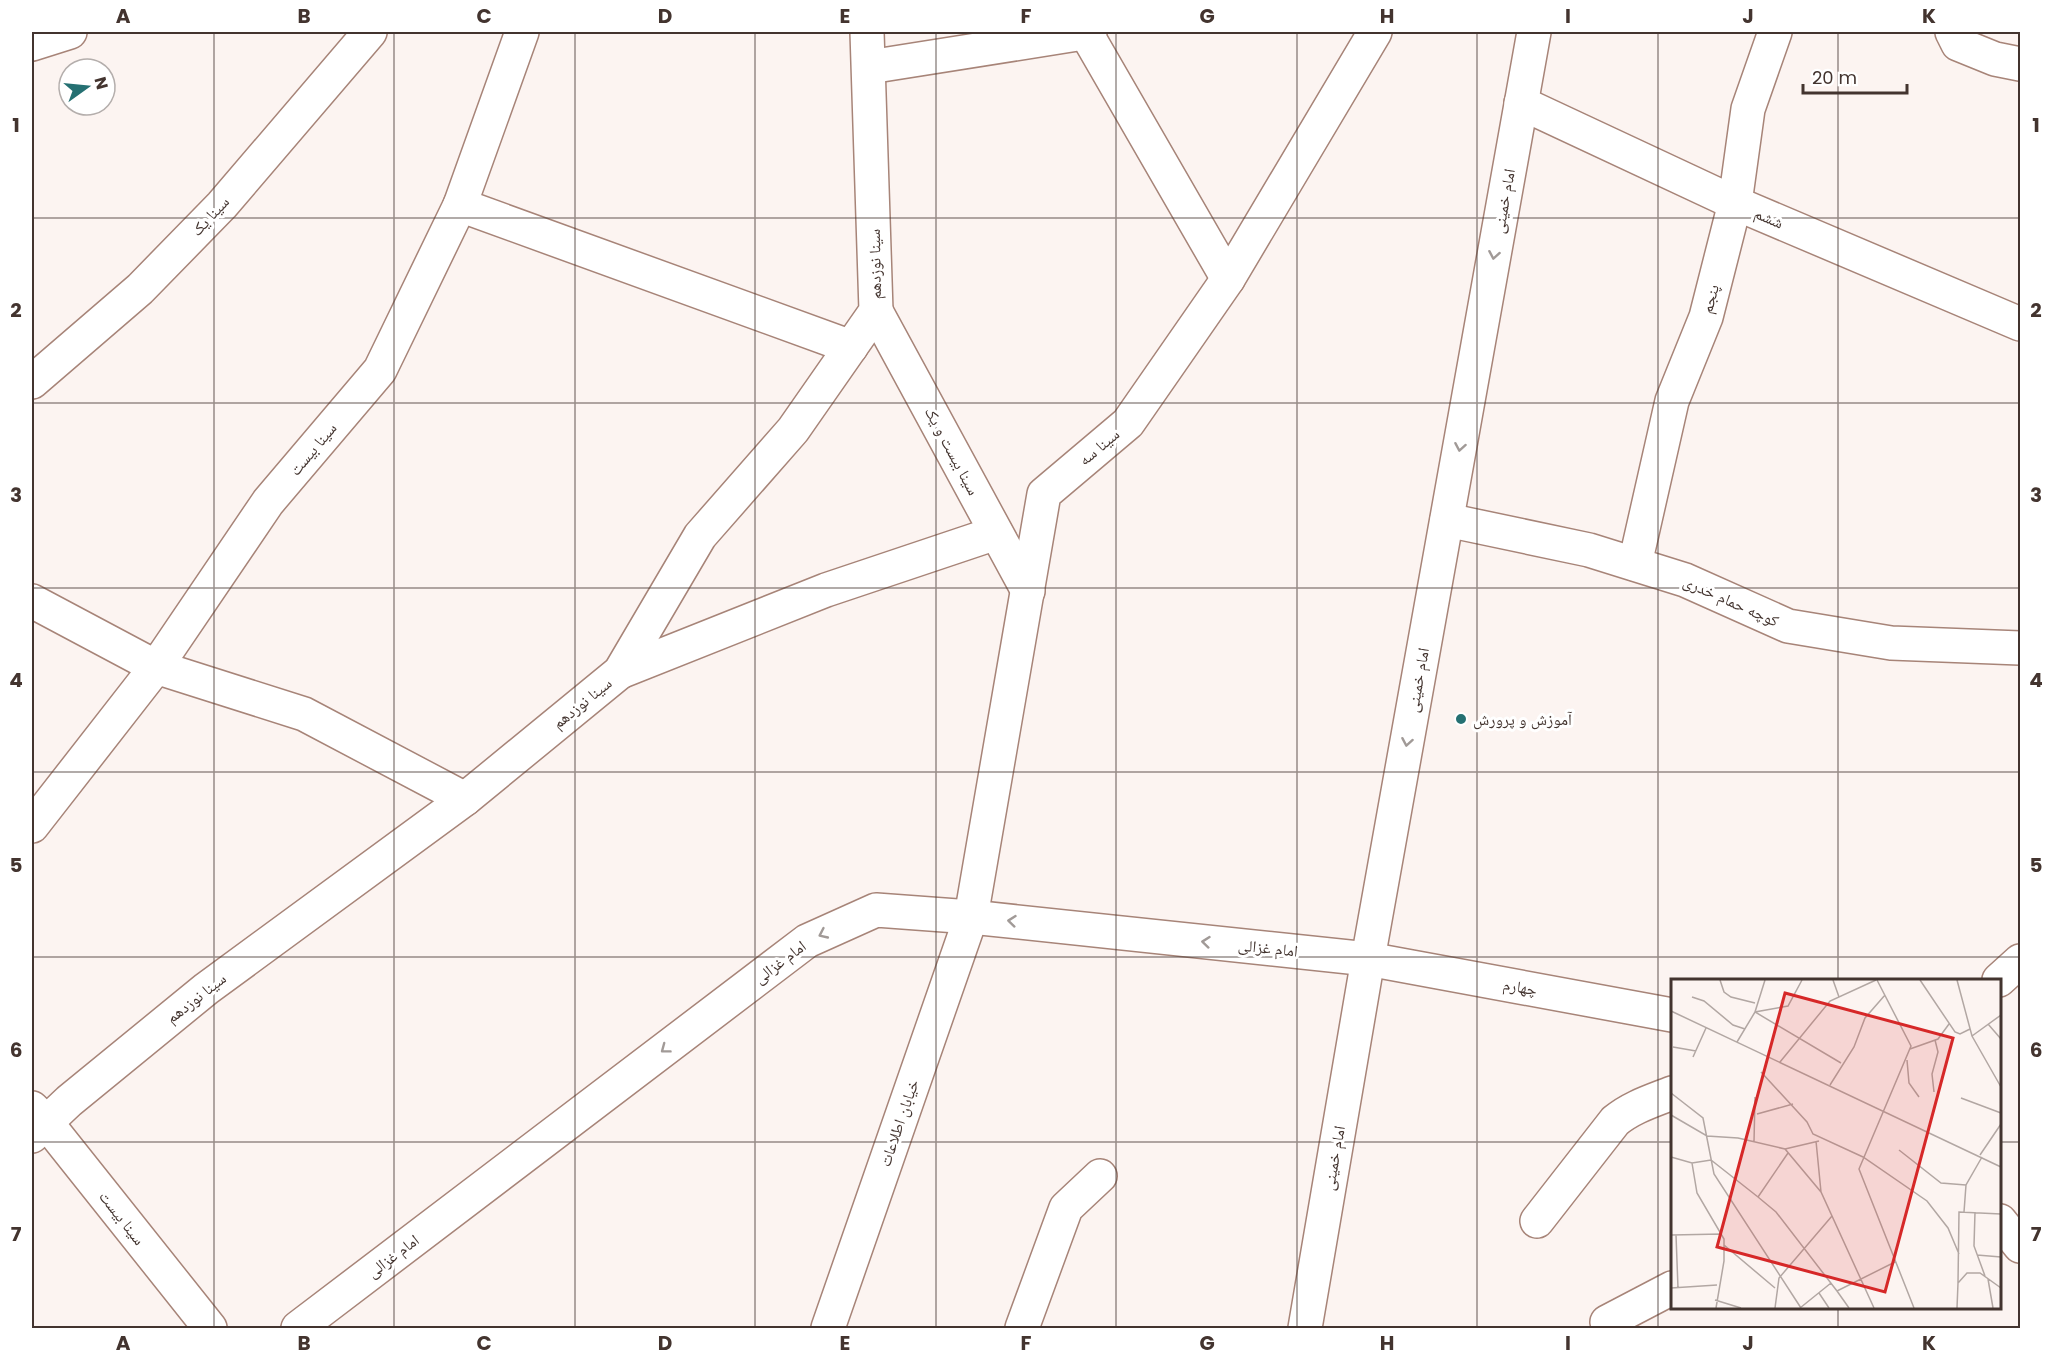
<svg xmlns="http://www.w3.org/2000/svg" width="2052" height="1360" font-family="Poppins,'Noto Naskh Arabic',sans-serif">
<rect width="100%" height="100%" fill="#fcf4f1"/>
<g fill="none" stroke-linecap="round" stroke-linejoin="round">
<defs>
<g id="street">
<polyline points="1952,32 1958,44 1995,59 2020,64"/>
<polyline points="1086,33 1228,279"/>
<polyline points="32,44 70,32"/>
<polyline points="869,67 1090,32"/>
<polyline points="1521,103 1735,203 2020,324"/>
<polyline points="460,205 851,347"/>
<polyline points="876,311 1028,591"/>
<polyline points="32,382 140,289 222,205 370,32"/>
<polyline points="1447,520 1589,550 1685,580 1788,626 1891,643 2020,648"/>
<polyline points="1635,564 1672,401 1706,317 1735,203 1748,109 1775,32"/>
<polyline points="32,601 156,667 304,714 465,799"/>
<polyline points="620,672 826,590 996,533"/>
<polyline points="32,826 156,667 268,502 380,370 460,205 522,32"/>
<polyline points="971,917 1044,494 1128,423 1228,279 1375,32"/>
<polyline points="1368,959 1672,1015"/>
<polyline points="1999,980 2020,961"/>
<polyline points="32,1108 46,1122 210,1328"/>
<polyline points="32,1136 69,1101 206,989 465,799 620,672 700,536 793,430 876,311 867,32"/>
<path d="M1537 1221 1615 1121C1632 1107 1652 1101 1672 1093"/>
<polyline points="2000,1221 2020,1246"/>
<polyline points="1607,1322 1672,1288"/>
<polyline points="1022,1328 1066,1208 1100,1176"/>
</g>
<g id="secondary">
<polyline points="298,1328 807,941 876,910 971,917 1368,959"/>
<polyline points="828,1328 971,917"/>
<polyline points="1305,1328 1368,959 1534,32"/>
</g>
</defs>
<!-- street casing -->
<use href="#street" stroke="#a78478" stroke-width="36"/>
<!-- secondary casing -->
<use href="#secondary" stroke="#a78478" stroke-width="36"/>
<!-- street -->
<use href="#street" stroke="#fff" stroke-width="33"/>
<!-- secondary -->
<use href="#secondary" stroke="#fff" stroke-width="33"/>
</g>
<!-- one-way arrows -->
<defs><path id="oneway-chevron" d="M-2-3.5L2.5 0L-2 3.5" fill="none" stroke-width="1.6" stroke-linecap="round" stroke-linejoin="round" transform="scale(1.5)"/></defs>
<g stroke="#a19a97">
<use href="#oneway-chevron" transform="translate(1494 255) rotate(100)"/>
<use href="#oneway-chevron" transform="translate(1460 447) rotate(100)"/>
<use href="#oneway-chevron" transform="translate(1407 742) rotate(100)"/>
<use href="#oneway-chevron" transform="translate(1012 921) rotate(-174)"/>
<use href="#oneway-chevron" transform="translate(823 934) rotate(155)"/>
<use href="#oneway-chevron" transform="translate(1206 942) rotate(-174)"/>
<use href="#oneway-chevron" transform="translate(665 1049) rotate(143)"/>
</g>
<!-- grid -->
<path fill="none" stroke="#43342f" stroke-width="1.5" stroke-opacity="0.55" d="M214 32V1328M394 32V1328M575 32V1328M755 32V1328M936 32V1328M1116 32V1328M1297 32V1328M1477 32V1328M1658 32V1328M1838 32V980M32 218H2020M32 403H2020M32 588H2020M32 772H2020M32 957H2020M32 1142H1672M2000 1142H2020M1838 1308V1328"/>
<!-- markers -->
<circle fill="#257072" stroke="#fff" stroke-width="2" cx="1461" cy="719" r="6"/>
<g text-anchor="middle" dominant-baseline="central" stroke-width="6" stroke-linejoin="round" paint-order="stroke">
<!-- street labels -->
<g font-size="16" fill="#43342f" stroke="#fff">
<text transform="translate(1504 201) rotate(-80)">امام خمینی</text>
<text transform="translate(210 216) rotate(-47)">سینا یک</text>
<text transform="translate(1769 218) rotate(23)">ششم</text>
<text transform="translate(875 264) rotate(-91)">سینا نوزدهم</text>
<text transform="translate(1710 299) rotate(-75)">پنجم</text>
<text transform="translate(1099 447) rotate(-40)">سینا سه</text>
<text transform="translate(313 449) rotate(-50)">سینا بیست</text>
<text transform="translate(952 451) rotate(62)">سینا بیست و یک</text>
<text transform="translate(1731 601) rotate(24)">کوچه حمام خدری</text>
<text transform="translate(1418 680) rotate(-80)">امام خمینی</text>
<text transform="translate(582 703) rotate(-39)">سینا نوزدهم</text>
<text transform="translate(1268 948) rotate(6)">امام غزالی</text>
<text transform="translate(780 962) rotate(-37)">امام غزالی</text>
<text transform="translate(1520 987) rotate(10)">چهارم</text>
<text transform="translate(196 998) rotate(-38)">سینا نوزدهم</text>
<text transform="translate(899 1123) rotate(-71)">خیابان اطلاعات</text>
<text transform="translate(1334 1158) rotate(-80)">امام خمینی</text>
<text transform="translate(122 1218) rotate(52)">سینا بیست</text>
<text transform="translate(393 1256) rotate(-37)">امام غزالی</text>
</g>
<!-- poi labels -->
<g font-size="16" fill="#43342f" stroke="#fff" text-anchor="start">
<text x="1473" y="719">آموزش و پرورش</text>
</g>
</g>
<!-- overview -->
<g transform="translate(1671 979)">
<rect width="330" height="330" fill="#fcf4f1"/>
<path fill="none" stroke="#b2a7a3" stroke-width="1.5" d="M49 1 53 13 60 18 84 24M94 1 84 33 170 84M162 1 168 18M206 1 240 67 188 190 243 329M249 1 284 53 289 55 299 50M286 1 301 57 330 108M21 18 33 22 62 46 74 50M0 32 330 188M317 45 330 60M301 57 330 36M66 63 84 33 117 27 131 1M2 68 25 72M239 70 267 60 278 45M22 78 35 49M236 81 238 104 248 118M109 83 159 22 205 1M90 93 136 143 142 155 192 178 256 222 277 249 288 275M159 106 183 68 194 39 214 16M263 113 261 95 267 73 264 61M0 114 32 139 43 195 130 329M290 119 330 134M86 135 122 125M0 136 36 157 67 159 114 170 150 213 203 329M145 162 150 213M83 163 84 118M114 170 148 162M228 171 270 204 295 206M309 176 330 145M0 178 21 184 40 181 87 218 105 233 166 312 224 283M21 184 26 214 53 260V282L45 329M87 218 117 174M293 233 295 206 311 178M304 233 303 267 314 297M0 256 51 255M5 256 7 309M53 266 104 309M306 276 330 278M317 300 322 329M287 304 288 233 330 235M0 309 46 306M166 312 178 329M148 314 158 329M44 321 70 329M104 329 108 299 161 237M129 329 160 304M286 329 287 304 296 294H309L330 309"/>
<path fill="#d62828" fill-opacity="0.15" stroke="#d62828" stroke-width="3" d="M114 14 282 59 214 313 46 268Z"/>
<rect width="330" height="330" fill="none" stroke="#43342f" stroke-width="3"/>
</g>
<!-- border -->
<rect width="2052" height="1360" fill="none" stroke="#ffffff" stroke-width="66"/>
<!-- north arrow -->
<g transform="translate(87 87) rotate(75)"><circle r="28" fill="#ffffff" stroke="#b4aeac" stroke-width="1.5"/>
<path d="M0-4.5L10 22L0 15L-10 22Z" fill="#257072"/>
<text y="-9" font-size="16" font-weight="bold" text-anchor="middle" fill="#43342f">N</text>
</g>
<!-- scale -->
<path d="M1803 84v9h104v-9" fill="none" stroke="#43342f" stroke-width="3"/>
<text x="1812" y="84" font-size="18" fill="#43342f" stroke="#ffffff" stroke-width="4.5" paint-order="stroke">20 m</text>
<rect x="33" y="33" width="1986" height="1294" fill="none" stroke="#43342f" stroke-width="2"/>
<g font-size="20" text-anchor="middle" font-weight="bold" fill="#43342f">
<text x="123" y="23">A</text>
<text x="304" y="23">B</text>
<text x="484" y="23">C</text>
<text x="665" y="23">D</text>
<text x="845" y="23">E</text>
<text x="1026" y="23">F</text>
<text x="1207" y="23">G</text>
<text x="1387" y="23">H</text>
<text x="1568" y="23">I</text>
<text x="1748" y="23">J</text>
<text x="1929" y="23">K</text>
<text x="16" y="132">1</text>
<text x="2036" y="132">1</text>
<text x="16" y="317">2</text>
<text x="2036" y="317">2</text>
<text x="16" y="502">3</text>
<text x="2036" y="502">3</text>
<text x="16" y="687">4</text>
<text x="2036" y="687">4</text>
<text x="16" y="872">5</text>
<text x="2036" y="872">5</text>
<text x="16" y="1057">6</text>
<text x="2036" y="1057">6</text>
<text x="16" y="1241">7</text>
<text x="2036" y="1241">7</text>
<text x="123" y="1350">A</text>
<text x="304" y="1350">B</text>
<text x="484" y="1350">C</text>
<text x="665" y="1350">D</text>
<text x="845" y="1350">E</text>
<text x="1026" y="1350">F</text>
<text x="1207" y="1350">G</text>
<text x="1387" y="1350">H</text>
<text x="1568" y="1350">I</text>
<text x="1748" y="1350">J</text>
<text x="1929" y="1350">K</text>
</g>
</svg>
